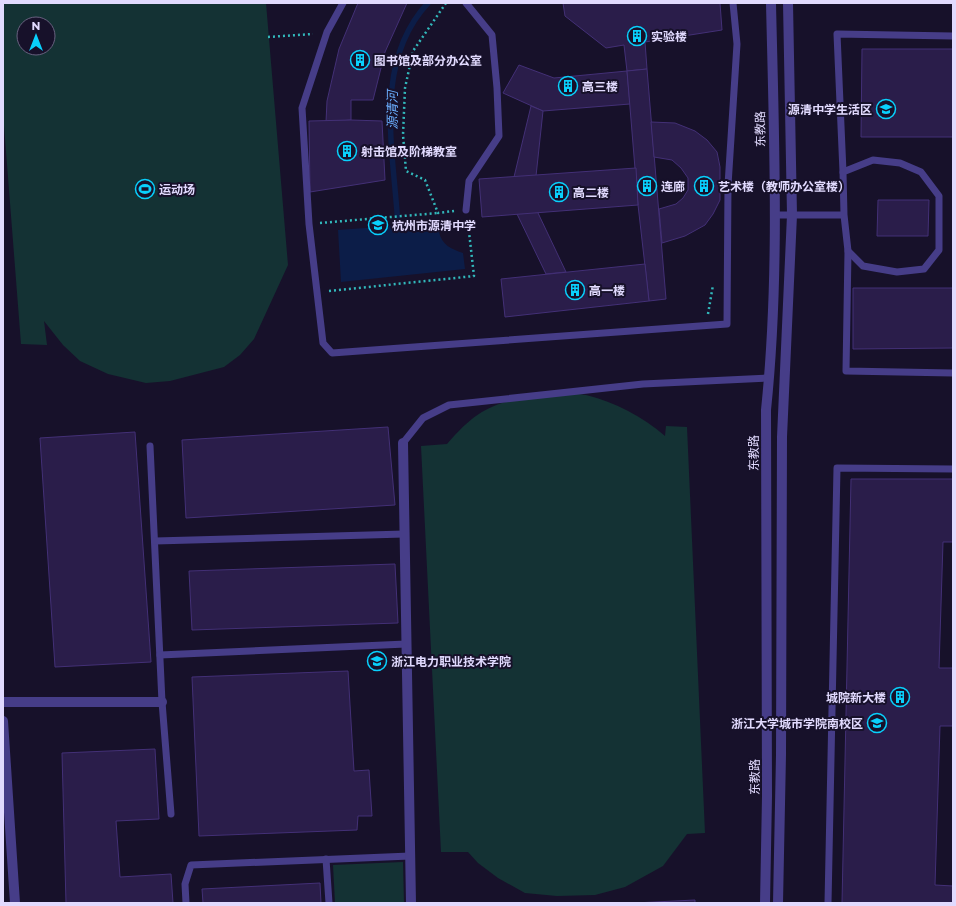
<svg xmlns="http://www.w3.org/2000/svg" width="956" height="906" font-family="Montserrat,'Noto Sans SC',sans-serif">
<rect width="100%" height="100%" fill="#17112a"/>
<!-- green -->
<g fill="#143234" fill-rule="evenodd">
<path d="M3 3H266L288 265 254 339 240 355 224 367 170 381 146 383 108 374 80 361 63 345 44 321 47 345 21 344 3 113ZM24 24H48V48H24Z"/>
<path d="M540 395C554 395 572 392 586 395 615 402 643 417 665 436L666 426 687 427 705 833 687 834 663 866 625 887 595 895 557 896 525 893 498 878 478 863 468 852H441L421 446 447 444C478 408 495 402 540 395Z"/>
<polygon points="403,862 404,903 335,903 333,865"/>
</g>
<!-- water -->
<path fill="#0c1d48" d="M445 222 439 232C442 245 451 249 463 253L465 269 341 282 338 230Z"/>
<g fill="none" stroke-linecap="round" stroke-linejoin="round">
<!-- stream -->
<path stroke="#0c1d48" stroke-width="5.5" d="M398 226C394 153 372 63 428 3"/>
</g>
<!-- building -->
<g fill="#2a1d4a" stroke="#433076">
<polygon points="358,3 407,3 385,52 373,100 351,100 351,120 326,122 327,101 339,49"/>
<polygon points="563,3 720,3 722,30 645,42 647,69 627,71 624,45 606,48 565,16"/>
<polygon points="862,49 953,49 953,137 861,137"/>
<polygon points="519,65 554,78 627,71 630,104 543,111 503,93"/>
<polygon points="647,69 666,299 649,301 638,205 627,71"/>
<polygon points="531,106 543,111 536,176 538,213 566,272 546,274 517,214 514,177"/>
<polygon points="351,120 382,121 385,180 310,192 309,121"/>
<polygon points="651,122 675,123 695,131 707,140 717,152 720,167 720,200 713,214 705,225 685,236 662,243 659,209 676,204 683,198 688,190 688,178 681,168 672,160 654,157"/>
<polygon points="636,168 638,205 482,217 479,179"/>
<polygon points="878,200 929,200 928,236 877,236"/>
<polygon points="645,264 649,301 505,317 501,279"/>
<polygon points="853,288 953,288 953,348 853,349"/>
<polygon points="388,427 395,505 186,518 182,440"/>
<polygon points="135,432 151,662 55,667 40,438"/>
<polygon points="851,479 953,479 953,542 943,542 939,668 953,668 953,726 940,726 935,885 953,886 953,903 842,903"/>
<polygon points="395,564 398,623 192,630 189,571"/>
<polygon points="348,671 354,771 369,770 372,816 358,816 357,830 199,836 192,677"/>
<polygon points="155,749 159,819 116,821 120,877 171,874 173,903 66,903 62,753"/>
<polygon points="320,883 321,903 203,903 202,889"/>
<polygon points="695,900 695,903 634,903"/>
</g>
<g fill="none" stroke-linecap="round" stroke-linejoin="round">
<!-- path -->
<g stroke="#32b8bb" stroke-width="2.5" stroke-dasharray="2 3" stroke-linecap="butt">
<polyline points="446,3 413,51 405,88 403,135 406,171 425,180 438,213 454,211"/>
<polyline points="268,37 313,34"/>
<polyline points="320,223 438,213"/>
<polyline points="329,291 474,276 468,223"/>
<polyline points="708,314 713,285"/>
</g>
<!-- service -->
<g stroke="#463d88" stroke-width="7">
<polyline points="343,3 327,32 302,108 309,224 323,343 332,353 727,324 728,185 737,44 733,3"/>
<polyline points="466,3 492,35 497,88 499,136 469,181 466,210"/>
<polyline points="843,172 837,34 953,36"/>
<polyline points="775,215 844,215 843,172 873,160 900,163 921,172 939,196 939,250 924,269 897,272 863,266 848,251 844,215"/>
<polyline points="848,251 846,371 953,373"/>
<polyline points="403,443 423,418 449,405 643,384 769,378"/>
<polyline points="150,446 162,702 171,814"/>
<polyline points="155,541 404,534"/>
<polyline points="160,655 406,644"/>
<polyline points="326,859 329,903"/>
<polyline points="186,903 185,884 191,865 410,856"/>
<polyline points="828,903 837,468 953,469"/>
</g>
<!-- minor -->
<g stroke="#463d88" stroke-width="10">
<polyline points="403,443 411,903"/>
<polyline points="3,702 162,702"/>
<polyline points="3,721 15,903"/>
</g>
<!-- tertiary -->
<g stroke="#463d88" stroke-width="10">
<path d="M765 903 767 796 766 410C780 275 774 138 771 3"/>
<polyline points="778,903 781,755 782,437 792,215 788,3"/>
</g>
</g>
<!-- icons -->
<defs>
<symbol id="building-ring" viewBox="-11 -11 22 22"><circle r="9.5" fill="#17112a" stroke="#09d0fc" stroke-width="1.5"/><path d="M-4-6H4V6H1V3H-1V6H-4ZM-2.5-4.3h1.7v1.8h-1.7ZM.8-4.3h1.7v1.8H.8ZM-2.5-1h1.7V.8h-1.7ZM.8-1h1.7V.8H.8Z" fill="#09d0fc"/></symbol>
<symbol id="school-ring" viewBox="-11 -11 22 22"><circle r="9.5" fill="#17112a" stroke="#09d0fc" stroke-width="1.5"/><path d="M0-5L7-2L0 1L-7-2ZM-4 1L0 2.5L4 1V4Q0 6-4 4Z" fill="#09d0fc"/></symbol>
<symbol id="stadium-ring" viewBox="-11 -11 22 22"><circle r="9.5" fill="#17112a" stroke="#09d0fc" stroke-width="1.5"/><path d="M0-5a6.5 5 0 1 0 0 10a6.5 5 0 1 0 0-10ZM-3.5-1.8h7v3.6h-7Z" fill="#09d0fc"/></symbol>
<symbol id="university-ring" viewBox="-11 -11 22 22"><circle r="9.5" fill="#17112a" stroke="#09d0fc" stroke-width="1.5"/><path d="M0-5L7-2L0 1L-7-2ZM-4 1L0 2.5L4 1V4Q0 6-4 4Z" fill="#09d0fc"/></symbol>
</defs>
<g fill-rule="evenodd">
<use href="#building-ring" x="626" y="25" width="22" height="22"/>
<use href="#building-ring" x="349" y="49" width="22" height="22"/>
<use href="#building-ring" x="557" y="75" width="22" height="22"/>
<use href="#school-ring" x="875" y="98" width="22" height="22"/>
<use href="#building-ring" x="336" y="140" width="22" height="22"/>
<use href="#building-ring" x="636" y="175" width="22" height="22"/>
<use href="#building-ring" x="693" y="175" width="22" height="22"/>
<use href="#stadium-ring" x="134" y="178" width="22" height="22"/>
<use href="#building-ring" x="548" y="181" width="22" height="22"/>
<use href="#school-ring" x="367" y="214" width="22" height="22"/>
<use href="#building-ring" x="564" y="279" width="22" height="22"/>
<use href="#university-ring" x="366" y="650" width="22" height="22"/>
<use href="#building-ring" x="889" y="686" width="22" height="22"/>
<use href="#university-ring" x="866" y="712" width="22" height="22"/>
</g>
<g text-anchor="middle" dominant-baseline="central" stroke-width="4" stroke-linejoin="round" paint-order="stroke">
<!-- poi labels -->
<g font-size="12" font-weight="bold" fill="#e1dafe" stroke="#17112a" text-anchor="start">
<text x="651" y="36">实验楼</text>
<text x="374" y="60">图书馆及部分办公室</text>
<text x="582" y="86">高三楼</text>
<text x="872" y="109" text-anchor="end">源清中学生活区</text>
<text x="361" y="151">射击馆及阶梯教室</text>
<text x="661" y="186">连廊</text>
<text x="718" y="186">艺术楼（教师办公室楼）</text>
<text x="159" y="189">运动场</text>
<text x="573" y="192">高二楼</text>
<text x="392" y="225">杭州市源清中学</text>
<text x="589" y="290">高一楼</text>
<text x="391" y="661">浙江电力职业技术学院</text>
<text x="886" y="697" text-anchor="end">城院新大楼</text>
<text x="863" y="723" text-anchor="end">浙江大学城市学院南校区</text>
</g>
<!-- street labels -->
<g font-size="12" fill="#e1dafe" stroke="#17112a">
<text transform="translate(760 129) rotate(-91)">东教路</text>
<text transform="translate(753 453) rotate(-90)">东教路</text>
<text transform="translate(754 777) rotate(-90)">东教路</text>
</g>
<!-- water labels -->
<g font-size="13" font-style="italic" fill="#6aadfd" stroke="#17112a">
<text transform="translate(392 110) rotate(-90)">源清河</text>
</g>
</g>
<!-- border -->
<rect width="956" height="906" fill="none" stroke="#e1dafe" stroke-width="8"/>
<!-- north arrow -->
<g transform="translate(36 36)"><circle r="19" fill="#17112a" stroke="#68617f"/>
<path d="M0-3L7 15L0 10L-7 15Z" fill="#09d0fc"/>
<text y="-6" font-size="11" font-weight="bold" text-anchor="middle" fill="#e1dafe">N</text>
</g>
</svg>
